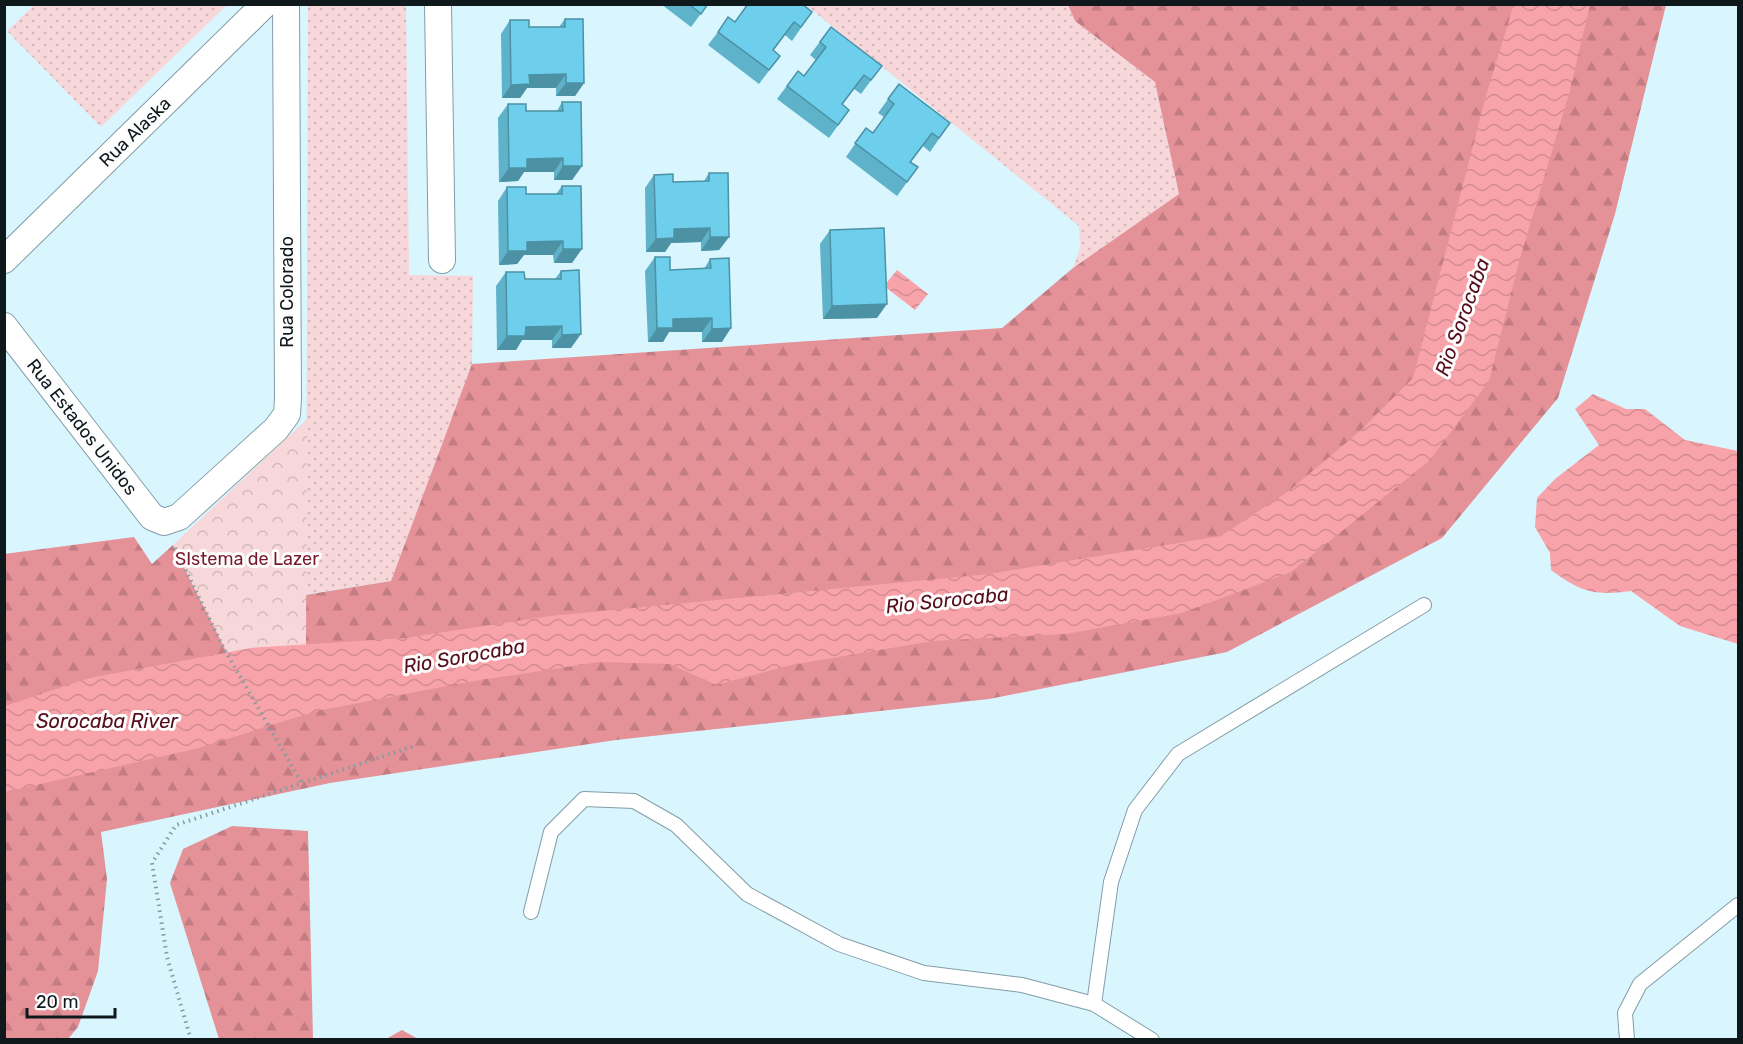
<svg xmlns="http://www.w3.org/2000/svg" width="1743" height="1044" font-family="Rubik,sans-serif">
<defs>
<pattern id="grass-dots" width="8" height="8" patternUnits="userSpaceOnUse" patternTransform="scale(1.5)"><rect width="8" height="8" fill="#f7d7d9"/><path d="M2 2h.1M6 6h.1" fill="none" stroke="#d3b8ba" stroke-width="1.8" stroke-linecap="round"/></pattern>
<pattern id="forest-firs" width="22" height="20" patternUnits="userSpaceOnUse" patternTransform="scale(1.5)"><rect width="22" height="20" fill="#e49198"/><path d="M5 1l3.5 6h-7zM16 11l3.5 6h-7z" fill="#c27c82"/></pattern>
<pattern id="park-crowns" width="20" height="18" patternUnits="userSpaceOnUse" patternTransform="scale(1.5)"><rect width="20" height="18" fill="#f7d7d9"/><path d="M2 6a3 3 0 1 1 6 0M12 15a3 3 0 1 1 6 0" fill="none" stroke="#d3b8ba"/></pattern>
<pattern id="water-waves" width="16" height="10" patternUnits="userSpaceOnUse" patternTransform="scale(1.5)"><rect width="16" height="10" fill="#f7a3a9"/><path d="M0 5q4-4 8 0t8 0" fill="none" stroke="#d38c91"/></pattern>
</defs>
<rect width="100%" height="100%" fill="#d9f5fe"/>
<!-- grass -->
<g fill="url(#grass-dots)">
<polygon points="34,5 34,4 227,5 101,127 7,31"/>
<polygon points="308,5 406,5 409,275 473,276 472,364 391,581 306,594"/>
<polygon points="806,5 1068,5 1075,21 1155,82 1179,194 1073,268 1080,248 1079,226"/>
</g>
<!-- forest -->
<g fill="url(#forest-firs)">
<polygon points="1068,5 1666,5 1615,214 1558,398 1442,538 1227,652 989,699 616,740 330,783 101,832 107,879 98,971 78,1027 68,1039 5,1039 4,554 134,537 152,564 173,545 206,611 391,581 472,364 1002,328 1073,268 1179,194 1155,82 1075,21"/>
<polygon points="232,826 308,831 313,1039 219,1039 170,883 183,849"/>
<polygon points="402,1030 418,1039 386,1039"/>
</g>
<!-- park -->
<polygon fill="url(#park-crowns)" points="307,419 306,645 252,648 227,653 173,545"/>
<!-- water -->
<g fill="url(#water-waves)">
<polygon points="1514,4 1590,5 1569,94 1519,262 1489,381 1429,461 1291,572 1182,613 1066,634 933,641 791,665 716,685 670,664 599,662 468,682 317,711 195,749 5,792 5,706 89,678 252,648 405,638 550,616 989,574 1221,536 1290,490 1359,432 1413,378 1487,92"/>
<polygon points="897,270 928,294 915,310 884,286"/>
<path d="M1593 394 1626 409H1645L1685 440 1738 451V644L1680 626 1631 591C1594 596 1581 592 1551 570L1550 553 1535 527 1537 498 1555 479 1599 445 1575 409Z"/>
</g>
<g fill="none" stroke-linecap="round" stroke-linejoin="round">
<defs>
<g id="lane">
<polyline points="531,912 551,832 584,799 634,801 676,825 747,894 839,944 924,973 1022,985 1094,1004 1152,1040"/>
<polyline points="1094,1004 1111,882 1135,810 1178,754 1424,605"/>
<polyline points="1627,1040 1625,1013 1640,984 1738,905"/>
</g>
<g id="street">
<polyline points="438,4 442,260"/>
<polyline points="4,260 265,4"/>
<polyline points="4,326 152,517 164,522 179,517 276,429 287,414 288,398 286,4"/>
</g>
</defs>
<!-- lane casing -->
<use href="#lane" stroke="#839da5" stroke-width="16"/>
<!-- street casing -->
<use href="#street" stroke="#839da5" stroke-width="28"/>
<!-- path -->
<g stroke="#869ba1" stroke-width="4" stroke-dasharray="1.5 4.5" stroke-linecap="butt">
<polyline points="175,548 222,645 301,782"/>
<polyline points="191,1040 167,957 152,863 176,825 414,746"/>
</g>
<!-- lane -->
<use href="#lane" stroke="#fff" stroke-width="14"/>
<!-- street -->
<use href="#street" stroke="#fff" stroke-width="26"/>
</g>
<!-- wall -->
<g fill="#5eb2ca">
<polygon points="661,4 708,4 691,27"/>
<polygon points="744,4 802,4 812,12 792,41 785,35 773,51 780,56 759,84 708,45 718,32 735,22 746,6"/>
<polygon points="565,19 584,83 575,96 556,96 556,88 527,88 520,98 502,98 501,34 510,20 529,27 559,27"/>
<polygon points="831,27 872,79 861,94 854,89 842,105 849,110 829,138 777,99 798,71 804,76 816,60 810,55"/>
<polygon points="899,84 950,123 930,152 923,146 911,162 918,167 897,196 846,157 866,128 873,133 884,117 878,113"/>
<polygon points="562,102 582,166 572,180 554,180 554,172 524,172 518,181 499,182 498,118 508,104 526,111 557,111"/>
<polygon points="709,173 729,237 719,250 701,251 701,242 671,243 665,252 646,252 645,188 654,175 673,182 704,181"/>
<polygon points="562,186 572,263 554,263 553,255 524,255 517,264 499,265 498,201 507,187 526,194 556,194"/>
<polygon points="830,230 877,318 823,319 820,244"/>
<polygon points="655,257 670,270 704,269 710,259 722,342 702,342 702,332 669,332 663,342 648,342 645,271"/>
<polygon points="561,271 571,348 552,348 552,340 522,340 516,350 497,350 496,286 506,272 525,279 555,279"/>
</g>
<!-- shaded-wall -->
<g fill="#4c91a4">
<polygon points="566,74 556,88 527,88 520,98 502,98 511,85 529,75"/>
<polygon points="566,83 584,83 575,96 556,96"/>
<polygon points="563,158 554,172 524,172 518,181 499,182 509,168 527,159"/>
<polygon points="563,166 582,166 572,180 554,180"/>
<polygon points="710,228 701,242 671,243 665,252 646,252 656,239 674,229"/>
<polygon points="710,237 729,237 719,250 701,251"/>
<polygon points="563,241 553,255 524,255 517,264 499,265 508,251 527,242"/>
<polygon points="563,249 582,249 572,263 554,263"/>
<polygon points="887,304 877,318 823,319 832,306"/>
<polygon points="712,318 702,332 669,332 663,342 648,342 657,328 673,319"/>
<polygon points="562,326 552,340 522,340 516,350 497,350 507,336 526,327"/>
<polygon points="731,328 722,342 702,342 712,329"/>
<polygon points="581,334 571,348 552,348 562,335"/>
</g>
<!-- building -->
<g fill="#6dcfeb" stroke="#4c91a4" stroke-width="1.5">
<polygon points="689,4 708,4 701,14"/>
<polygon points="748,4 802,4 812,12 801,27 794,22 773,50 780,56 769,70 718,32 728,17 735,22"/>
<polygon points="565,19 583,19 584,83 566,83 566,74 529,75 530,84 511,85 510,20 529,20 529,27 565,27"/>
<polygon points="831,27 882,66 871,80 864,75 842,104 849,110 838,125 787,86 798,71 804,76 826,47 820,42"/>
<polygon points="899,84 950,123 939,138 932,133 910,162 918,167 907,182 855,143 866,128 873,133 894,104 888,99"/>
<polygon points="562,102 581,102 582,166 563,166 563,158 527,159 527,168 509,168 508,104 526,104 526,111 563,111"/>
<polygon points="709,173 728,173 729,237 710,237 710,228 674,229 674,238 656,239 654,175 673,174 673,182 709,181"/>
<polygon points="562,186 581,186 582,249 563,249 563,241 527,242 527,251 508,251 507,187 526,187 526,194 562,194"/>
<polygon points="884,228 887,304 832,306 830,230"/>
<polygon points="655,257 670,257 670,270 711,268 710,259 729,258 731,328 712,329 712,318 673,319 673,328 657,328"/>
<polygon points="579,270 581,334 562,335 562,326 526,327 525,336 507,336 506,272 524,272 525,279 561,279 561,271"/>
</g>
<g text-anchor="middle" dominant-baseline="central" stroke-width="6" stroke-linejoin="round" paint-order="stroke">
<!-- street labels -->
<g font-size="18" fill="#0f191c" stroke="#fdfdfd">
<text transform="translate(135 132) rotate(-44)">Rua Alaska</text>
<text transform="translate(287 292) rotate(-90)">Rua Colorado</text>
<text transform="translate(82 427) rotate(52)">Rua Estados Unidos</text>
</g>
<!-- park labels -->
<g font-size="18" fill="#78182c" stroke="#fdfdfd">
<text x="247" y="559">SIstema de Lazer</text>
</g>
<!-- water labels -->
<g font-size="20" font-style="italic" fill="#550c1c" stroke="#fdfdfd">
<text transform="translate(1462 317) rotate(-70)">Rio Sorocaba</text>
<text transform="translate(947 600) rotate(-6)">Rio Sorocaba</text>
<text transform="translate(464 656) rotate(-10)">Rio Sorocaba</text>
<text x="107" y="721">Sorocaba River</text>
</g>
</g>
<!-- border -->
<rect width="1743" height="1044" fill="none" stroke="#0f191c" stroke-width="12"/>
<!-- scale -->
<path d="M27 1008v9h88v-9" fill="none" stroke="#0f191c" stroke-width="3"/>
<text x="36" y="1008" font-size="18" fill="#0f191c" stroke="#fdfdfd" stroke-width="4.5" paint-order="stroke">20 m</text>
</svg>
